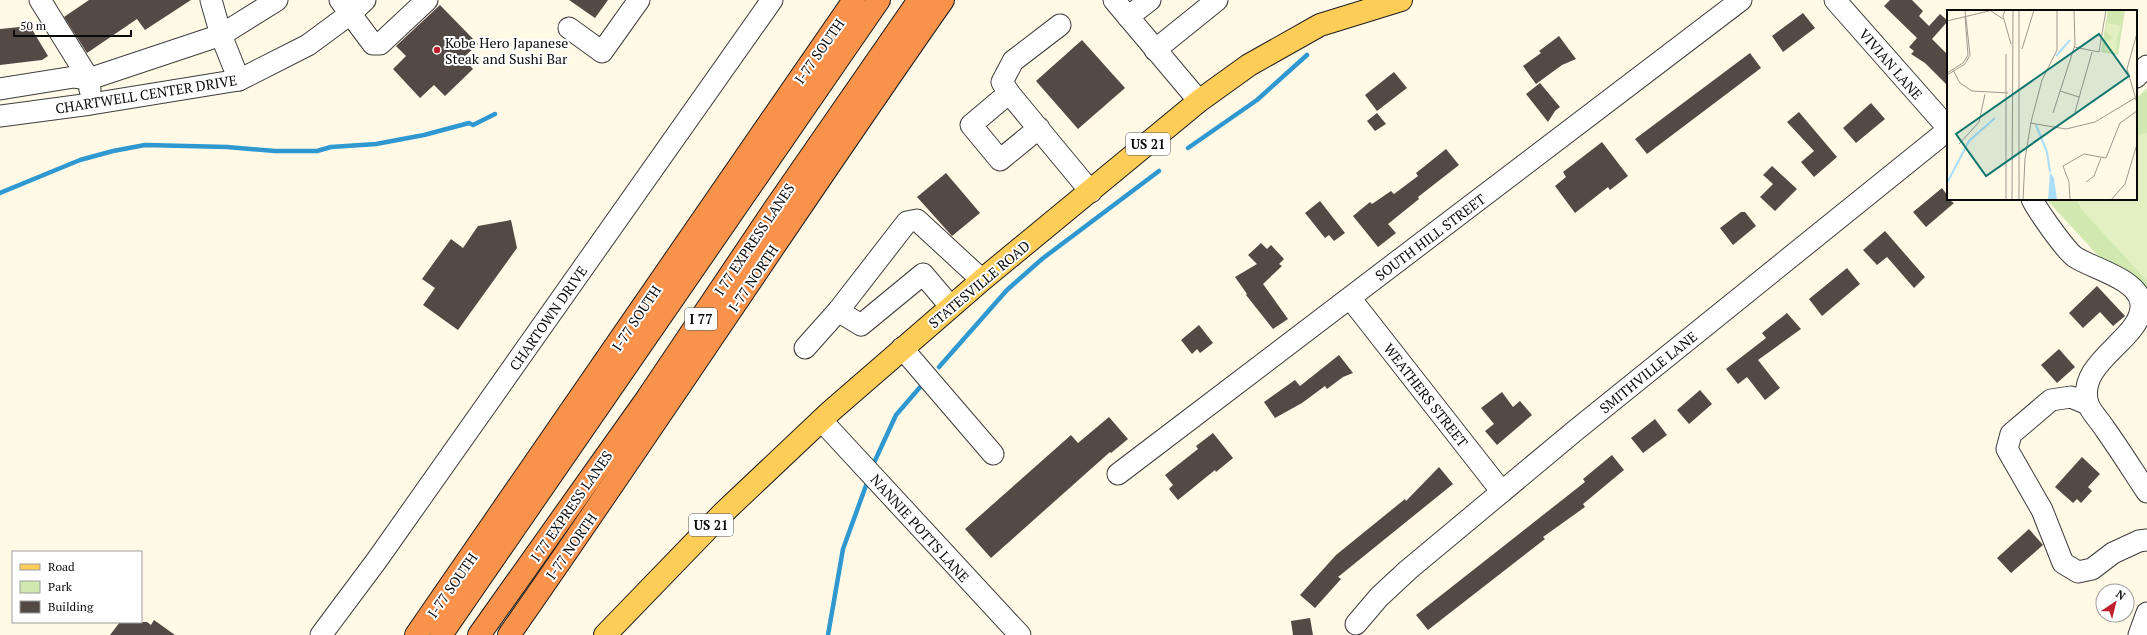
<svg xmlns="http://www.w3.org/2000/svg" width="2147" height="635" font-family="'PT Serif',serif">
<rect width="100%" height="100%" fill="#fff9e6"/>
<!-- green -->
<polygon fill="#d1e9b0" points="2147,88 2147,309 2046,199 2136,199 2136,99"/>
<!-- pitch -->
<polygon fill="#e3f0c2" points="2147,133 2147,281 2082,210 2076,199 2136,199 2136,136"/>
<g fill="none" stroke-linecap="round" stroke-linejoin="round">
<!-- stream -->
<g stroke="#2f98d1" stroke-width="4.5">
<polyline points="1188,148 1257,100 1307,55"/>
<polyline points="0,193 80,160 113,151 145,145 227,147 275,151 317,151 331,147 376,144 424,135 469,123 473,125 495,114"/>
<polyline points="939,367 1007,290 1042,259 1159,171"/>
<polyline points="872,467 896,415 921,386"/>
<polyline points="828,635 843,549 868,480"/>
</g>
</g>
<!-- building -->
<g fill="#534a46">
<polygon points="89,0 191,0 145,30 137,19 87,53 64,17"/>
<polygon points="569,0 608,0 595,18"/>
<polygon points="1890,0 1912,0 1923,11 1919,16 1929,26 1940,14 1948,21 1932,39 1948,55 1948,86 1925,63 1911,54 1914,51 1909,47 1917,38 1884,6"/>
<polygon points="440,5 478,44 463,58 473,69 445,96 434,85 420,98 393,69 406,56 396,46"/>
<polygon points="1803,13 1815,28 1783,52 1772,36"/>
<polygon points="30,26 48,56 42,60 0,65 0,29"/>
<polygon points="1559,36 1576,59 1562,65 1536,84 1523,66 1541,53 1539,51"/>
<polygon points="1082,40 1125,88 1078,129 1036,81"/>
<polygon points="1750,53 1761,68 1647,154 1635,139"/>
<polygon points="1394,72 1407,88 1377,111 1365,95"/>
<polygon points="1540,83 1560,107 1555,111 1548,122 1526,94"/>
<polygon points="1871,103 1885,119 1856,143 1843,128"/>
<polygon points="1799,112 1837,157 1814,177 1801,162 1814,151 1787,122"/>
<polygon points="1377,113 1386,124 1375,131 1367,121"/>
<polygon points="1602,142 1628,176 1610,190 1608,187 1575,213 1555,186 1566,177 1563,172"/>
<polygon points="1446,149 1459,165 1418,197 1419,199 1388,224 1396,233 1378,247 1353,216 1370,202 1372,204 1391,191 1394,194 1418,176 1416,173"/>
<polygon points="1772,166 1797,189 1775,211 1760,197 1773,184 1763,175"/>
<polygon points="946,173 980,213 952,236 917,197"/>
<polygon points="1942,188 1948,196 1948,199 1954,203 1926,227 1913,212"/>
<polygon points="1320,201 1345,233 1334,241 1329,235 1325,238 1305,213"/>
<polygon points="1741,212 1745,212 1756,226 1733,245 1720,228"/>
<polygon points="511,220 517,248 458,330 423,305 435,288 422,279 451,239 463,248 478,226"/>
<polygon points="1885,231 1925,277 1914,288 1887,257 1877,265 1863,250"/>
<polygon points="1261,243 1267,249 1271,245 1284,259 1279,264 1282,266 1263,284 1288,319 1273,329 1246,295 1247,294 1235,277 1257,264 1248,255"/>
<polygon points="1847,268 1860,284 1822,316 1809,299"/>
<polygon points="2097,286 2125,316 2113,326 2100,312 2083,328 2069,313"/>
<polygon points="1787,313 1801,329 1758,360 1780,388 1765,400 1747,377 1738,384 1726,369 1766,338 1762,333"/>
<polygon points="1199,325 1213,343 1200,353 1197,349 1192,354 1181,340"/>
<polygon points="2059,349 2075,367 2057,383 2041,365"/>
<polygon points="1339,355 1353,373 1343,377 1327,389 1325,386 1302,403 1275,418 1264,402 1295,380 1300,386"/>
<polygon points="1700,390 1712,404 1689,424 1677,410"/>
<polygon points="1502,392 1513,407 1520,401 1532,415 1497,445 1485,431 1494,424 1481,408"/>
<polygon points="1109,417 1128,439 1111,453 1110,452 991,558 965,529 1071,435 1078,443"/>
<polygon points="1655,419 1667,435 1643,453 1631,438"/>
<polygon points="1213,433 1233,458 1216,472 1215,470 1178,500 1169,489 1173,485 1165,475 1198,449 1196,446"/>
<polygon points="1612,455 1624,470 1583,504 1585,507 1543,537 1545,539 1428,630 1416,615 1585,482 1583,479"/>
<polygon points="2082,457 2100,474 2088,487 2092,491 2081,503 2077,499 2073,503 2055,487"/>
<polygon points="1439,467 1453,484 1338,577 1341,579 1315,608 1300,595 1336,555 1405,499 1406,501"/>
<polygon points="2029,529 2043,545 2011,573 1997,558"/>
<polygon points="1310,618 1313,635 1293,635 1291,621"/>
<polygon points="154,620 175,635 110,635 120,622 147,622 151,625"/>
</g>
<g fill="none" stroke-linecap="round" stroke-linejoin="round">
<defs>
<g id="minor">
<polyline points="40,0 89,79 90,90"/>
<polyline points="340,0 373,44 380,44 427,0"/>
<polyline points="1114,0 1199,101"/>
<polyline points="1835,0 1948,128"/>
<polyline points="1128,17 1150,0"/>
<polyline points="569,28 602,52 639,0"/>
<polyline points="1155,50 1217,0"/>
<polyline points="2136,77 2147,66"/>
<polyline points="239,80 221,35 277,0"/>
<polyline points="0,89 74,77 89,79 221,35 211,0"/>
<polyline points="1009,93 1002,82 1013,61 1060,25"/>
<polyline points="0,116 91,104 239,80 308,45 350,14 365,0"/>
<polyline points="1039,128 1000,160 971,125 1009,93 1091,192"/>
<path d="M2032 199C2037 210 2066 251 2075 257 2093 269 2139 279 2141 304 2144 339 2075 361 2088 404 2091 412 2100 421 2105 429 2120 450 2133 471 2147 492"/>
<polyline points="1350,298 1502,492"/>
<polyline points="838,311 861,325 923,274 951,307"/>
<polyline points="805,348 838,311 907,222 917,220 982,280"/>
<polyline points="902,348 993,454"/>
<polyline points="2088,404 2071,397 2051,400 2011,434 2007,449 2042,510 2063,563 2078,572 2092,569 2113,553 2139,541 2147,540"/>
<polyline points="821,420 1020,635"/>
<polyline points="1118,474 1741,0"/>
<polyline points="1356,624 1379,597 1408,570 1576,430 1948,130"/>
<polyline points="321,635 377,560 772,0"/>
<polyline points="2139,635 2147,613"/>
</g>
<polyline id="major" points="605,635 723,513 831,411 982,280 1199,101 1249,65 1320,25 1401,0"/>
<g id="highway">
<polyline points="416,635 854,0"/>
<polyline points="441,635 879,0"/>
<polyline points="479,635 648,397 773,211 919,0"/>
<path d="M509 635C656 425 796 210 943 0"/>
</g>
</defs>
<!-- minor casing -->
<use href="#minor" stroke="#3d3d3d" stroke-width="23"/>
<!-- major casing -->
<use href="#major" stroke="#1b1b1b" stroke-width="24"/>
<!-- highway casing -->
<use href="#highway" stroke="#1b1b1b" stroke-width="24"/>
<!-- minor -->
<use href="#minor" stroke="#fff" stroke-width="21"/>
<!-- major -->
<use href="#major" stroke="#fdcd58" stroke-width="22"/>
<!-- highway -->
<use href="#highway" stroke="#f9924a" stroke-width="22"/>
</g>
<!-- markers -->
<circle fill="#bd1f2e" stroke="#fff" stroke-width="1.5" cx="437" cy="50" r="4"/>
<g text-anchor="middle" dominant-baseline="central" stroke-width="4" stroke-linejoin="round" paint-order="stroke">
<!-- shield labels -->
<g fill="#fff" stroke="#545454" stroke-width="1">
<rect x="1126" y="133" width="44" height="22" rx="3"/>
<rect x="685" y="308" width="32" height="22" rx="3"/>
<rect x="689" y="514" width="44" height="22" rx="3"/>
</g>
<g font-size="13" font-weight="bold" fill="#0a0a0a">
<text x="1148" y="144">US 21</text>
<text x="701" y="319">I 77</text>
<text x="711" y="525">US 21</text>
</g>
<!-- poi labels -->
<g font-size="14" fill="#0a0a0a" stroke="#fff" text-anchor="start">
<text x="445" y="42">Kobe Hero Japanese<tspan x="445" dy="16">Steak and Sushi Bar</tspan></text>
</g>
<!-- street labels -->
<g font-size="14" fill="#0a0a0a" stroke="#fff">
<text transform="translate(819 51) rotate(-55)">I-77 SOUTH</text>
<text transform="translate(1891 64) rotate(49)">VIVIAN LANE</text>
<text transform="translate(146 94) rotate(-9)">CHARTWELL CENTER DRIVE</text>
<text transform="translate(1430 237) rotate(-37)">SOUTH HILL STREET</text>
<text transform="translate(754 239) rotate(-56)">I 77 EXPRESS LANES</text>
<text transform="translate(753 278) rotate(-56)">I-77 NORTH</text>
<text transform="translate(979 284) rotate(-40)">STATESVILLE ROAD</text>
<text transform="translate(548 318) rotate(-55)">CHARTOWN DRIVE</text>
<text transform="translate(636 318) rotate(-56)">I-77 SOUTH</text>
<text transform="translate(1648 372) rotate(-39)">SMITHVILLE LANE</text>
<text transform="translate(1426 395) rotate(52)">WEATHERS STREET</text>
<text transform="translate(571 506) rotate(-55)">I 77 EXPRESS LANES</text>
<text transform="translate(920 528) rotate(48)">NANNIE POTTS LANE</text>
<text transform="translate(571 546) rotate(-55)">I-77 NORTH</text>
<text transform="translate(452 585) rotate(-55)">I-77 SOUTH</text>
</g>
</g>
<!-- overview -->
<g transform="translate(1947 10)">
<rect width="190" height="190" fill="#fff9e6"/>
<path d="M161 0H178L171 45 154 42Z" fill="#d1e9b0"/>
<path d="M160 13 174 16 170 28 169 43 156 40 160 31 166 28 159 21Z" fill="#e3f0c2"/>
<path d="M103 162 107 168 110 190H101Z" fill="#aadef8"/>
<path fill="none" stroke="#aadef8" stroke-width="2" d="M109 46 123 30M89 115 100 142 103 162M0 173 22 131 48 108"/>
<path fill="none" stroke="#9d998e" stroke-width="1" d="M58 0 56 6 64 34M44 1 56 9M0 11 46 0M190 23 180 59 190 93M127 37 152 42 159 0M75 39 87 0M59 44V190M6 60 13 73 25 81 61 83M0 63 16 53 21 45 18 6M0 65 18 54 23 45 18 0M113 81 132 87M128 102 145 42M106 103 128 35 127 0M83 113 119 119 148 112 188 88M12 134 32 112 38 84M139 172 147 166 154 148M65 190 66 0M72 190V0M76 190 78 149 84 112 95 70 110 40V0M123 190 122 172 116 156 137 144 159 148 173 113 190 101M164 190 178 174 190 134"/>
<path fill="#0f766e" fill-opacity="0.15" stroke="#0f766e" stroke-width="2" d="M152 24 182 66 39 166 9 124Z"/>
<rect width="190" height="190" fill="none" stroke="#0a0a0a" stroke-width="2"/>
</g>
<!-- legend -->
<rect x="12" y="551" width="130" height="72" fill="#ffffff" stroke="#9d9d9d"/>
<rect x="20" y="564" width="20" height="6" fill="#fdcd58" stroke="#9d9d9d"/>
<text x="48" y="571" font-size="12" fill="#0a0a0a">Road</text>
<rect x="20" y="581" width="20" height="12" fill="#d1e9b0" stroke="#9d9d9d"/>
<text x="48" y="591" font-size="12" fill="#0a0a0a">Park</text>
<rect x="20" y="601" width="20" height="12" fill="#534a46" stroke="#9d9d9d"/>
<text x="48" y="611" font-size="12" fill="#0a0a0a">Building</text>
<!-- north arrow -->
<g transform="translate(2115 603) rotate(35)"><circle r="19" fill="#ffffff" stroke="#9d9d9d"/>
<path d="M0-3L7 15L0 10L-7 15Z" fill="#bd1f2e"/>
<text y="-6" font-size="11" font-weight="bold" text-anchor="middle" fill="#0a0a0a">N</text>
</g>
<!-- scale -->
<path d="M14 30v6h117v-6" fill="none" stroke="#0a0a0a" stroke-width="2"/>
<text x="20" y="30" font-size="12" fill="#0a0a0a" stroke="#ffffff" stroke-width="3" paint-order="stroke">50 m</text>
</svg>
